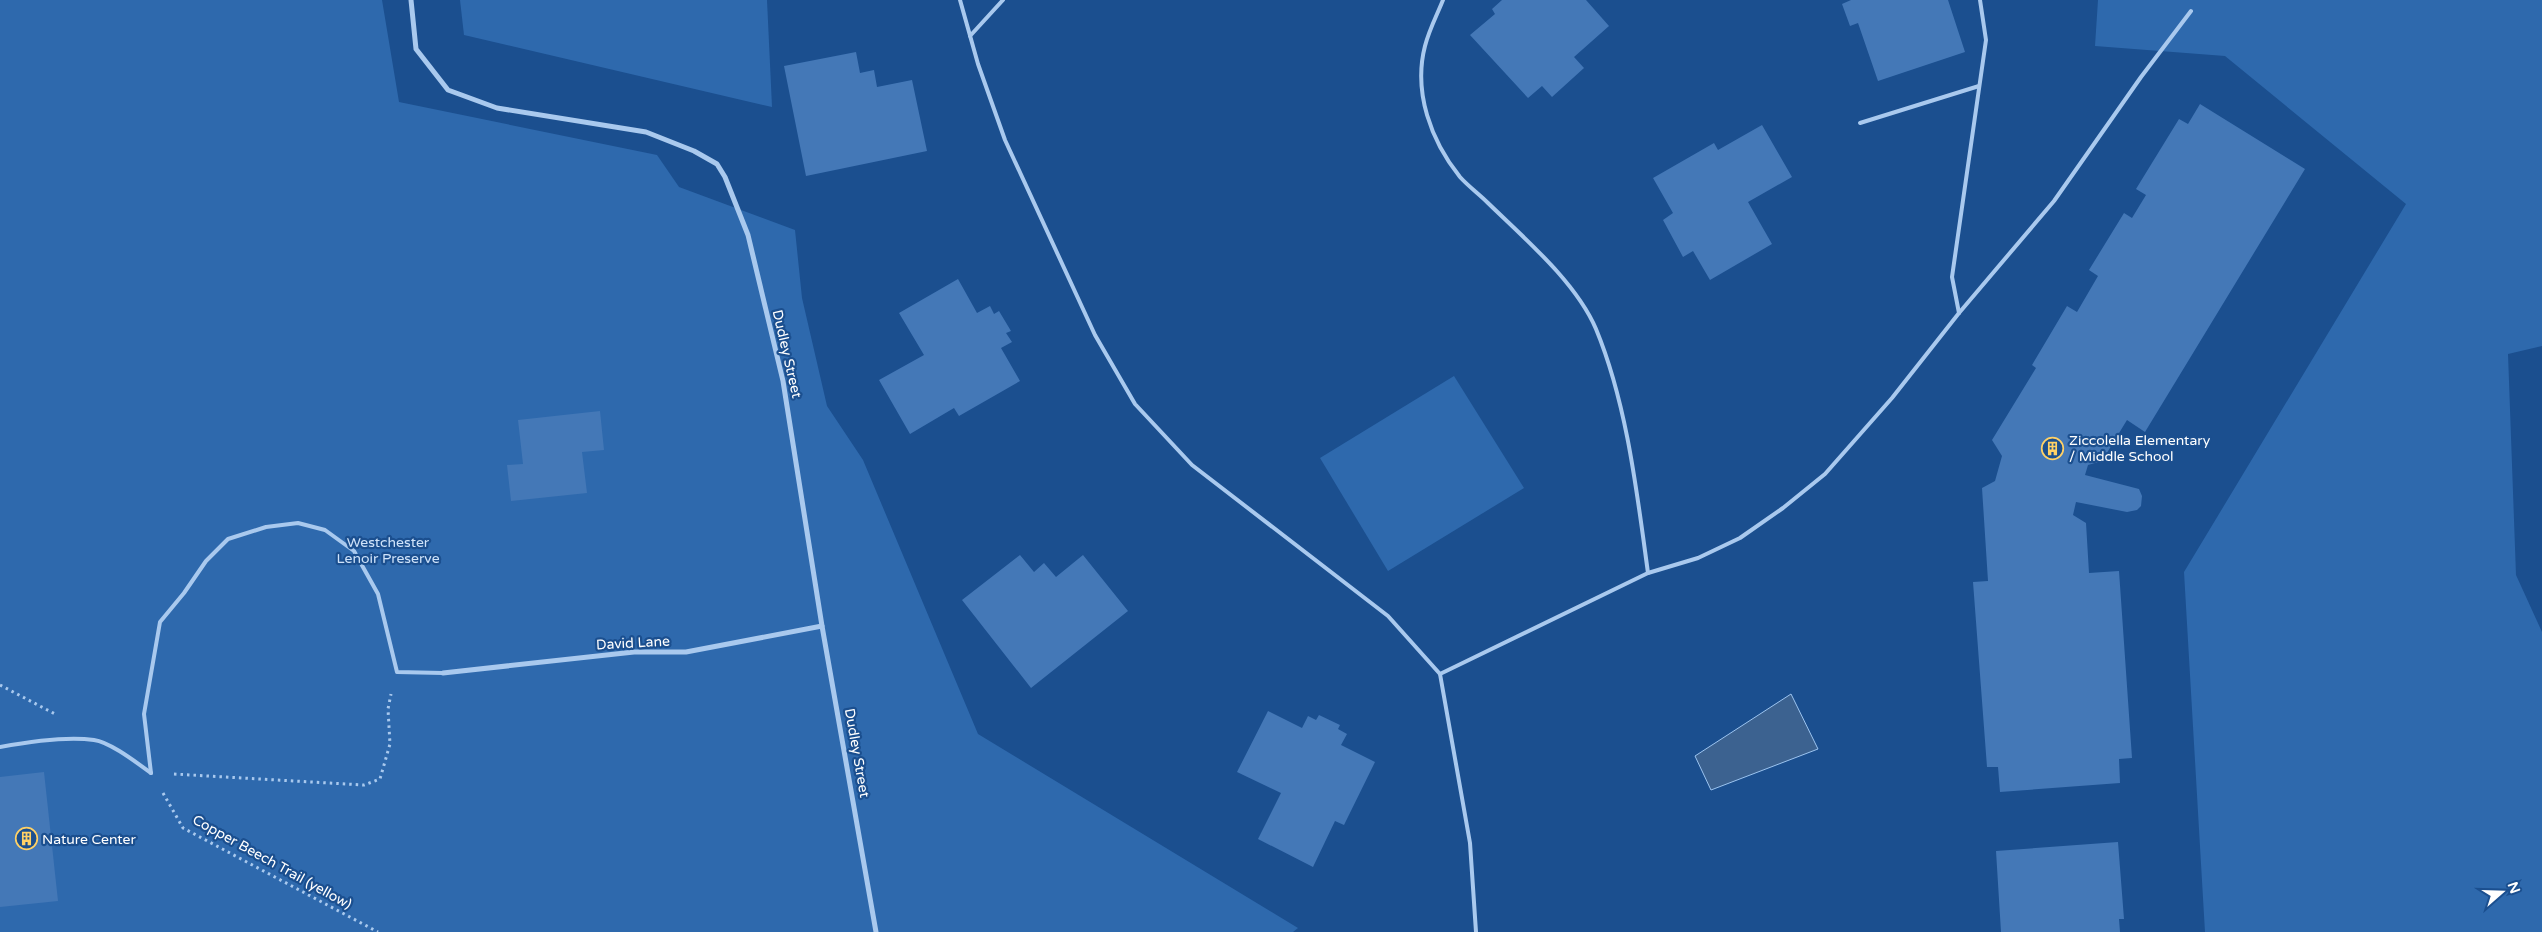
<svg xmlns="http://www.w3.org/2000/svg" width="2542" height="932" font-family="'Varela Round',sans-serif">
<rect width="100%" height="100%" fill="#1b4f8f"/>
<!-- green -->
<g fill="#2e69ad">
<polygon points="0,0 382,0 399,102 657,155 679,187 795,230 802,298 827,406 863,460 978,734 1298,928 1293,932 0,932"/>
<polygon points="460,0 767,0 772,107 464,35"/>
<polygon points="2098,0 2542,0 2542,346 2508,354 2516,575 2542,632 2542,932 2205,932 2184,572 2406,204 2225,56 2095,46"/>
<polygon points="1454,376 1524,488 1388,571 1320,458"/>
</g>
<!-- water -->
<polygon fill="#3c6290" stroke="#9cc4f0" points="1791,694 1818,749 1711,790 1695,756"/>
<!-- building -->
<g fill="#4478b7">
<polygon points="1502,0 1586,0 1609,26 1574,57 1584,68 1552,97 1542,86 1528,98 1470,35 1495,14 1492,9"/>
<polygon points="1851,0 1948,0 1965,52 1878,81 1858,23 1850,26 1842,4"/>
<polygon points="856,52 860,73 874,70 877,87 912,80 927,151 806,176 784,66"/>
<polygon points="2200,104 2305,169 2145,432 2127,420 2102,461 2088,465 2085,475 2139,489 2142,496 2141,506 2137,510 2127,512 2076,502 2073,515 2086,523 2089,573 2119,571 2132,758 2119,759 2120,783 2000,792 1998,767 1987,767 1973,582 1988,581 1982,488 1995,481 2002,456 1992,440 2036,368 2032,365 2067,306 2077,312 2098,276 2089,270 2124,213 2132,218 2146,195 2136,189 2179,119 2188,124"/>
<polygon points="1762,125 1792,177 1748,202 1772,244 1710,280 1693,251 1683,257 1663,220 1673,213 1653,178 1714,143 1718,150"/>
<polygon points="958,279 977,313 990,306 994,314 999,311 1011,331 1006,333 1012,342 1001,348 1020,381 959,416 954,408 910,434 879,380 924,355 899,313"/>
<polygon points="600,411 604,450 582,452 587,493 511,501 507,465 523,464 518,420"/>
<polygon points="1020,555 1034,572 1044,563 1056,577 1083,555 1128,611 1031,688 962,600"/>
<polygon points="1268,711 1302,728 1308,716 1316,720 1319,715 1340,725 1338,729 1347,734 1341,745 1375,762 1344,825 1335,821 1313,867 1258,839 1281,793 1237,772"/>
<polygon points="44,772 58,901 0,907 0,777"/>
<polygon points="2118,842 2124,919 2119,919 2120,932 2001,932 1996,851"/>
</g>
<g fill="none" stroke-linecap="round" stroke-linejoin="round">
<!-- path -->
<g stroke="#a9c9ee" stroke-width="3" stroke-dasharray="2.5 4" stroke-linecap="butt">
<polyline points="0,685 55,714"/>
<polyline points="174,774 364,785 380,779 390,744 388,709 391,694"/>
<polyline points="163,793 183,828 378,932"/>
</g>
<!-- service -->
<g stroke="#a9c9ee" stroke-width="4">
<polyline points="960,0 978,64 1005,140 1095,335 1135,404 1192,465 1388,616 1440,674 1470,843 1476,932"/>
<path d="M1443 0C1437 15 1429 30 1425 46 1413 92 1431 141 1460 177 1468 186 1479 194 1488 203 1524 238 1576 282 1596 329 1627 404 1637 493 1648 573"/>
<polyline points="970,36 1003,0"/>
<polyline points="1860,123 1979,86"/>
<polyline points="1959,313 1952,277 1986,40 1980,0"/>
<polyline points="1440,674 1648,573 1698,558 1740,538 1783,508 1825,474 1892,398 1959,313 2054,201 2141,77 2191,11"/>
<path d="M0 747C27 742 66 736 94 740 110 742 137 763 151 773"/>
<polyline points="151,773 144,714 160,622 184,593 206,561 228,539 266,527 298,523 325,530 354,551 378,594 397,672 443,673"/>
</g>
<!-- minor -->
<g stroke="#a9c9ee" stroke-width="5">
<polyline points="411,0 416,49 448,90 497,108 646,132 694,151 717,164 725,177 748,235 783,381 822,626 876,932"/>
<polyline points="443,673 634,652 686,652 822,626"/>
</g>
</g>
<!-- icons -->
<defs>
<symbol id="building-ring" viewBox="-11 -11 22 22"><circle r="9.5" fill="#1b4f8f" stroke="#ffd166" stroke-width="1.5"/><path d="M-4-6H4V6H1V3H-1V6H-4ZM-2.5-4.3h1.7v1.8h-1.7ZM.8-4.3h1.7v1.8H.8ZM-2.5-1h1.7V.8h-1.7ZM.8-1h1.7V.8H.8Z" fill="#ffd166"/></symbol>
</defs>
<g fill-rule="evenodd">
<use href="#building-ring" x="2040" y="436" width="25" height="25"/>
<use href="#building-ring" x="14" y="826" width="25" height="25"/>
</g>
<g text-anchor="middle" dominant-baseline="central" stroke-width="4.5" stroke-linejoin="round" paint-order="stroke">
<!-- street labels -->
<g font-size="14" fill="#fff" stroke="#1b4f8f">
<text transform="translate(787 354) rotate(77)">Dudley Street</text>
<text transform="translate(633 643) rotate(-3)">David Lane</text>
<text transform="translate(857 753) rotate(80)">Dudley Street</text>
<text transform="translate(272 862) rotate(29)">Copper Beech Trail (yellow)</text>
</g>
<!-- poi labels -->
<g font-size="14" fill="#fff" stroke="#1b4f8f" text-anchor="start">
<text x="2069" y="440">Ziccolella Elementary<tspan x="2069" dy="16">/ Middle School</tspan></text>
<text x="42" y="839">Nature Center</text>
</g>
<!-- park labels -->
<g font-size="14" fill="#cfe3fa" stroke="#1b4f8f">
<text x="388" y="542">Westchester<tspan x="388" dy="16">Lenoir Preserve</tspan></text>
</g>
</g>
<!-- north arrow -->
<g transform="translate(2502 892) rotate(70)" stroke="#1b4f8f" stroke-width="4" paint-order="stroke">
<path d="M0-4L9 19L0 12L-9 19Z" fill="#ffffff"/>
<text y="-8" font-size="14" font-weight="bold" text-anchor="middle" fill="#ffffff">N</text>
</g>
</svg>
